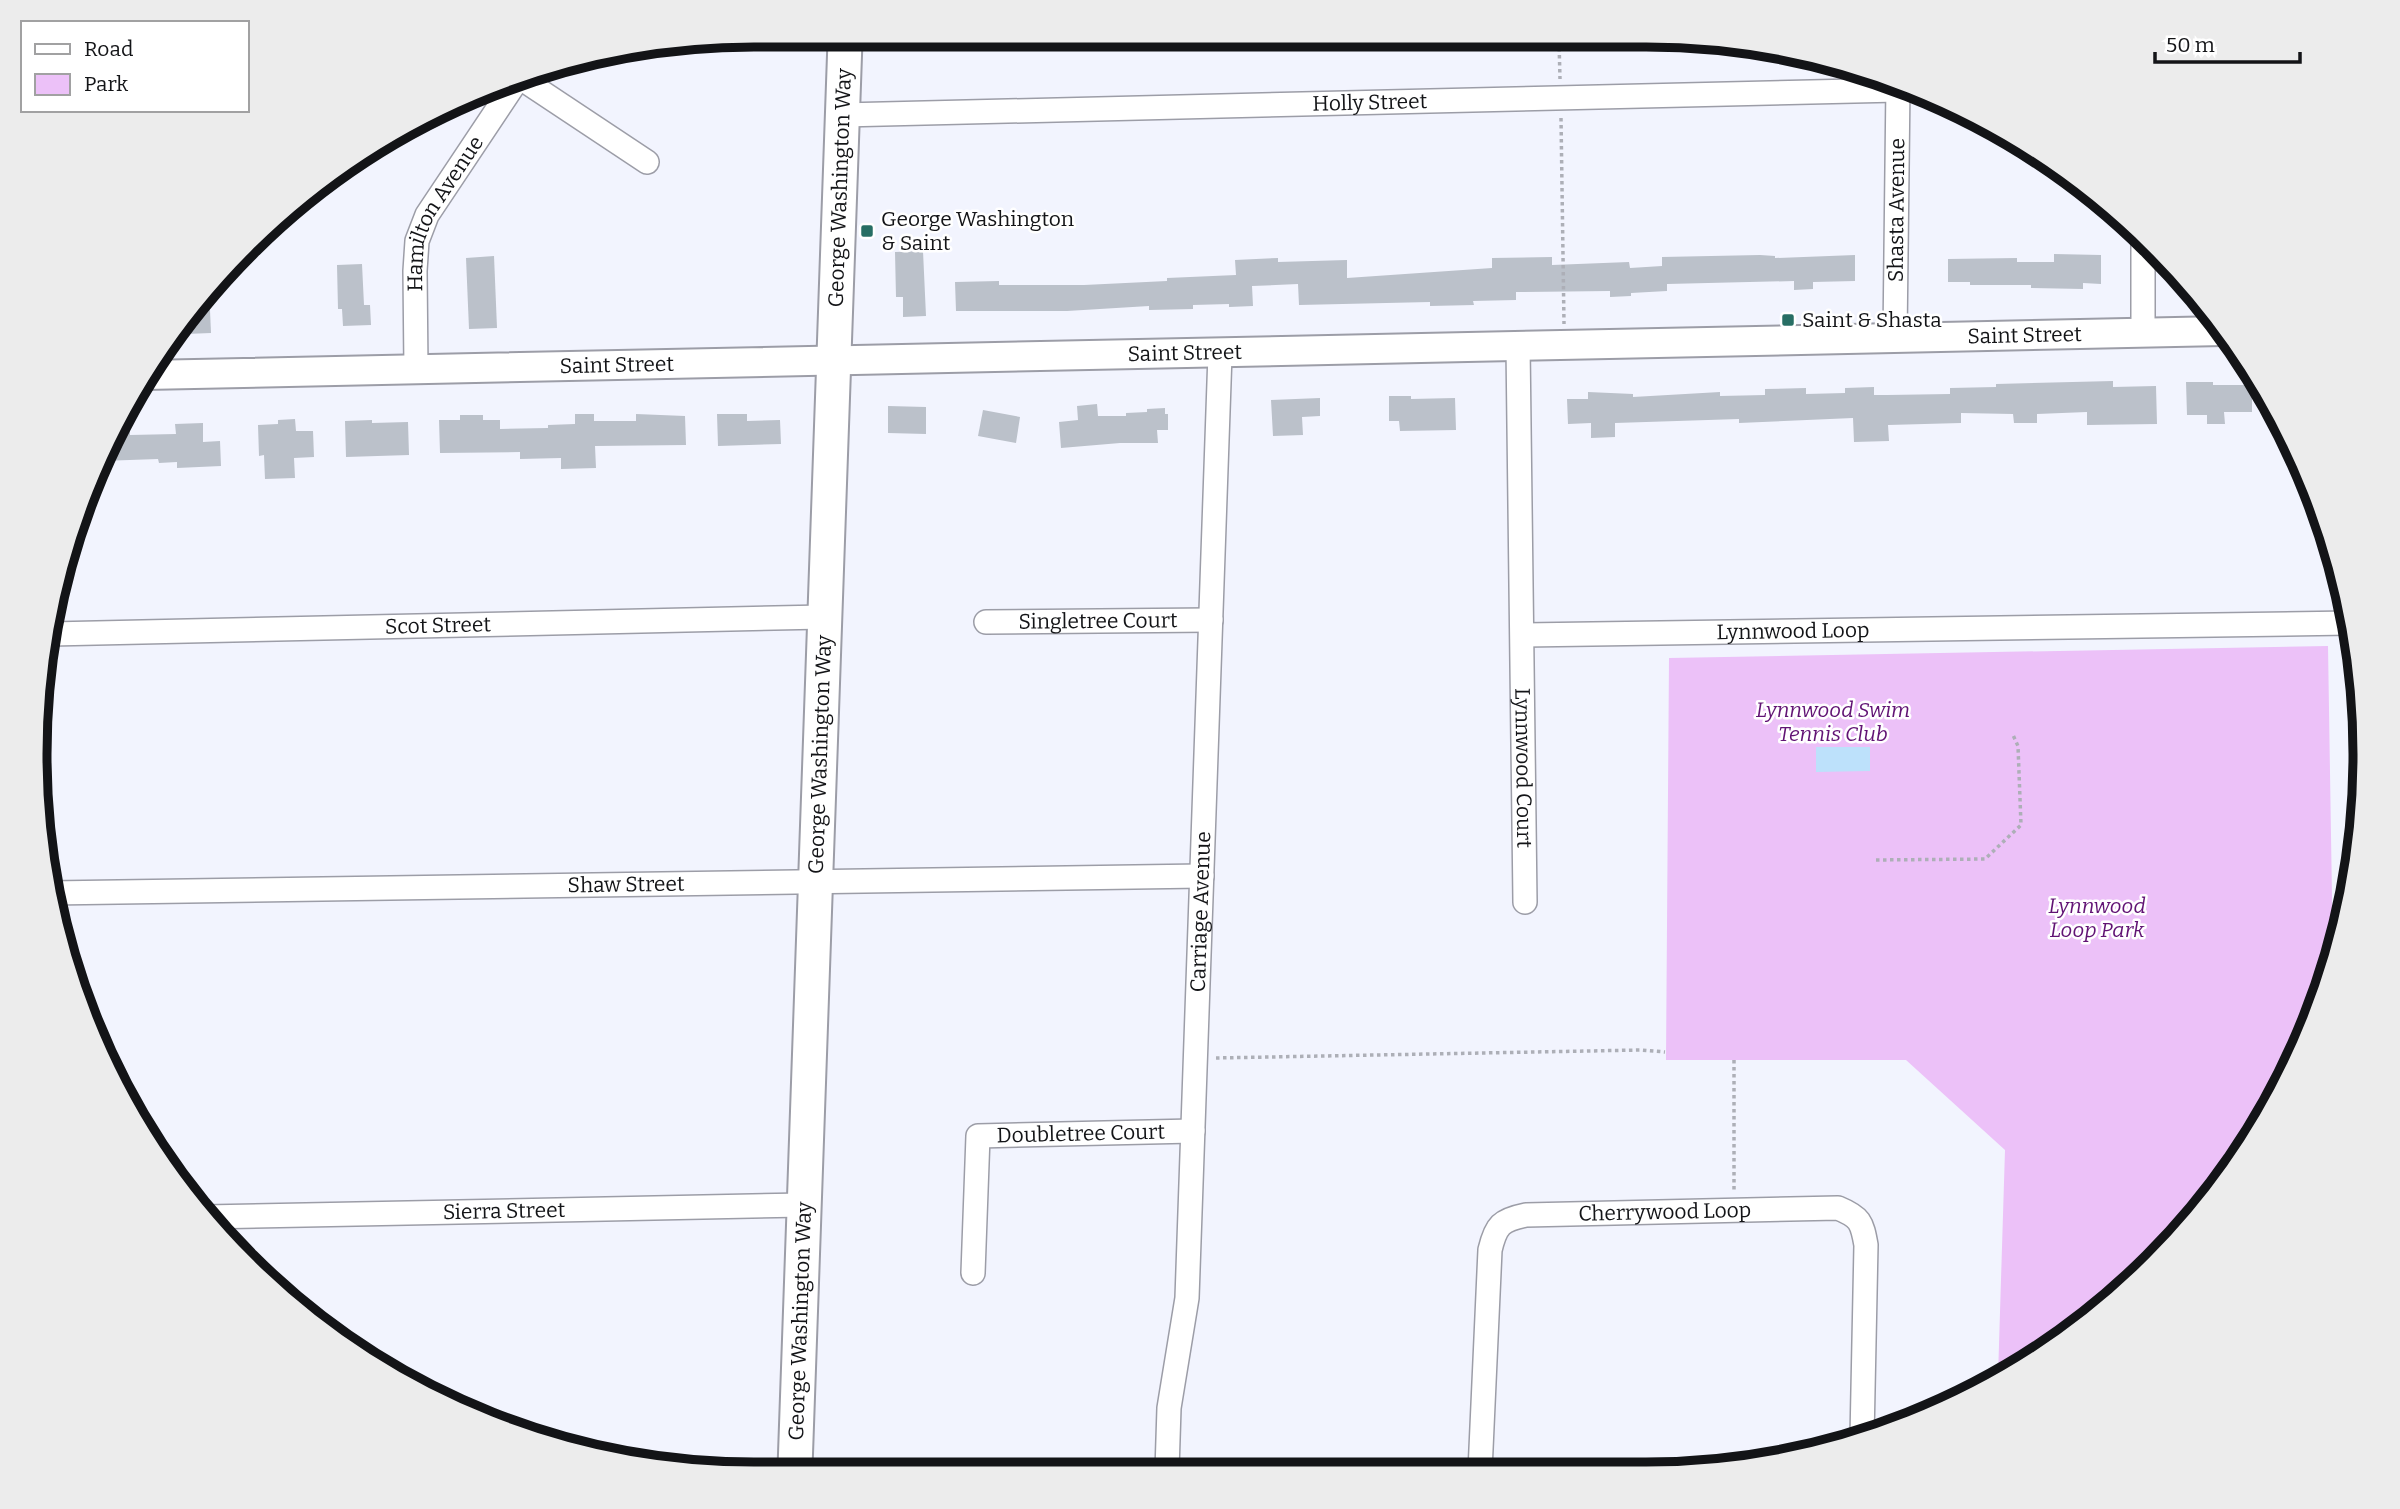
<svg xmlns="http://www.w3.org/2000/svg" width="2400" height="1509" font-family="Bitter,serif">
<rect width="100%" height="100%" fill="#f2f4fe"/>
<!-- green -->
<polygon fill="#ecc1f8" points="2328,646 2333,961 2291,1071 2286,1072 2273,1101 2216,1193 2120,1296 1998,1377 2005,1150 1906,1060 1666,1060 1669,658"/>
<!-- water -->
<polygon fill="#bde1fb" points="1816,747 1870,747 1870,771 1816,772"/>
<!-- building -->
<g fill="#bbc1ca">
<polygon points="923,251 926,316 903,317 903,297 896,297 895,252"/>
<polygon points="2054,254 2101,255 2101,284 2083,283 2083,289 2031,288 2031,285 1970,285 1970,282 1948,282 1948,259 2017,258 2017,262 2054,262"/>
<polygon points="1760,255 1775,256 1775,258 1855,255 1855,281 1813,282 1813,289 1794,290 1794,281 1667,284 1667,291 1631,293 1631,296 1610,297 1610,291 1516,292 1516,300 1473,301 1474,305 1430,306 1430,302 1299,305 1298,284 1252,286 1253,306 1229,307 1229,304 1193,305 1193,309 1149,310 1149,306 1067,311 956,311 955,282 999,281 999,285 1084,285 1167,281 1167,278 1236,275 1235,260 1278,258 1278,262 1347,260 1347,278 1492,268 1492,258 1552,257 1552,265 1629,262 1630,268 1662,266 1662,257"/>
<polygon points="494,256 497,328 469,329 466,258"/>
<polygon points="362,264 364,305 370,305 371,325 343,326 342,309 338,309 337,265"/>
<polygon points="209,287 211,333 186,334 185,315"/>
<polygon points="2113,381 2113,387 2156,386 2157,424 2087,425 2087,412 2037,414 2037,423 2014,423 2013,414 1961,413 1961,423 1888,425 1889,441 1854,442 1853,418 1739,423 1739,419 1615,423 1615,437 1591,438 1591,423 1568,424 1567,399 1588,399 1588,392 1633,394 1633,397 1720,392 1720,396 1765,395 1765,389 1806,388 1806,394 1845,393 1845,388 1874,387 1874,395 1887,395 1950,394 1950,388 1996,387 1996,384"/>
<polygon points="2186,382 2213,382 2213,385 2252,385 2252,412 2224,412 2225,424 2207,424 2207,415 2187,415"/>
<polygon points="1389,396 1411,396 1411,399 1455,398 1456,430 1400,431 1399,421 1389,421"/>
<polygon points="1320,398 1320,416 1302,417 1303,435 1273,436 1271,400"/>
<polygon points="1097,404 1098,416 1126,416 1126,413 1147,412 1147,409 1165,408 1165,414 1168,414 1168,430 1157,430 1158,443 1120,443 1061,448 1059,422 1078,420 1077,406"/>
<polygon points="888,406 926,407 926,434 888,433"/>
<polygon points="983,410 1020,417 1016,443 978,436"/>
<polygon points="575,414 594,414 594,421 636,421 636,414 685,416 686,445 595,446 596,468 561,469 561,458 520,459 520,452 440,453 439,420 460,420 460,415 483,415 483,420 500,420 500,429 548,428 548,425 575,424"/>
<polygon points="717,414 747,414 747,421 780,420 781,444 718,446"/>
<polygon points="295,419 296,431 313,431 314,457 294,458 295,478 265,479 264,455 259,456 258,425 278,424 278,420"/>
<polygon points="372,420 372,423 408,422 409,455 346,457 345,421"/>
<polygon points="203,423 203,442 220,441 221,466 177,468 177,462 159,463 158,459 101,461 116,430 130,429 130,435 176,434 175,424"/>
</g>
<g fill="none" stroke-linecap="round" stroke-linejoin="round">
<defs>
<g id="minor">
<polyline points="519,77 647,162"/>
<path id="s1" d="M842 115 1898 90"/>
<polyline points="2143,333 2143,240"/>
<path id="s2" d="M1895 338 1898 84"/>
<path id="s3" d="M1518 346 1525 902"/>
<path id="s4" d="M416 369 415 271 417 241 427 215 521 74"/>
<path id="s5" d="M986 622 1211 620"/>
<path id="s6" d="M51 634 824 617"/>
<path id="s7" d="M1523 635 2350 623"/>
<path id="s8" d="M50 893 1202 876"/>
<path id="s9" d="M205 1217 804 1205"/>
<path id="s10" d="M973 1273 978 1136 1193 1131"/>
<path id="s11" d="M1167 1470 1169 1408 1187 1298 1220 354"/>
<path id="s12" d="M1480 1471 1490 1250C1496 1225 1501 1220 1526 1215L1838 1208C1860 1217 1862 1222 1866 1245L1862 1438"/>
</g>
<g id="tertiary">
<path id="s13" d="M145 375 2223 331"/>
</g>
<g id="secondary">
<path id="s14" d="M795 1468 845 41"/>
</g>
</defs>
<!-- minor casing -->
<use href="#minor" stroke="#9c9da7" stroke-width="26"/>
<!-- tertiary casing -->
<use href="#tertiary" stroke="#9c9da7" stroke-width="32"/>
<!-- secondary casing -->
<use href="#secondary" stroke="#9c9da7" stroke-width="37"/>
<!-- path -->
<g stroke="#adafb7" stroke-width="3.5" stroke-dasharray="3.5 3.5" stroke-linecap="butt">
<polyline points="1559,41 1560,79"/>
<polyline points="1561,118 1564,324"/>
<polyline points="1876,860 1985,859 2021,825 2018,746 2013,735"/>
<polyline points="1216,1058 1641,1050 1665,1052"/>
<polyline points="1734,1060 1734,1191"/>
</g>
<!-- minor -->
<use href="#minor" stroke="#fff" stroke-width="23"/>
<!-- tertiary -->
<use href="#tertiary" stroke="#fff" stroke-width="28"/>
<!-- secondary -->
<use href="#secondary" stroke="#fff" stroke-width="33"/>
</g>
<!-- markers -->
<g fill="#276e64" stroke="#fff" stroke-width="2.5">
<rect x="860" y="224" width="14" height="14" rx="3.5"/>
<rect x="1781" y="313" width="14" height="14" rx="3.5"/>
</g>
<g text-anchor="middle" dominant-baseline="central" stroke-width="5" stroke-linejoin="round" paint-order="stroke">
<!-- street labels -->
<g font-size="21" fill="#131417" stroke="#fff">
<text stroke="none"><textPath href="#s1" startOffset="528">Holly Street</textPath></text>
<text stroke="none"><textPath href="#s14" startOffset="1281">George Washington Way</textPath></text>
<text stroke="none"><textPath href="#s2" startOffset="128">Shasta Avenue</textPath></text>
<text stroke="none"><textPath href="#s4" startOffset="163">Hamilton Avenue</textPath></text>
<text stroke="none"><textPath href="#s13" startOffset="1880">Saint Street</textPath></text>
<text stroke="none"><textPath href="#s13" startOffset="1040">Saint Street</textPath></text>
<text stroke="none"><textPath href="#s13" startOffset="472">Saint Street</textPath></text>
<text stroke="none"><textPath href="#s5" startOffset="112">Singletree Court</textPath></text>
<text stroke="none"><textPath href="#s6" startOffset="387">Scot Street</textPath></text>
<text stroke="none"><textPath href="#s7" startOffset="270">Lynnwood Loop</textPath></text>
<text stroke="none"><textPath href="#s14" startOffset="714">George Washington Way</textPath></text>
<text stroke="none"><textPath href="#s3" startOffset="422">Lynnwood Court</textPath></text>
<text stroke="none"><textPath href="#s8" startOffset="576">Shaw Street</textPath></text>
<text stroke="none"><textPath href="#s11" startOffset="560">Carriage Avenue</textPath></text>
<text stroke="none"><textPath href="#s10" startOffset="240">Doubletree Court</textPath></text>
<text stroke="none"><textPath href="#s9" startOffset="299">Sierra Street</textPath></text>
<text stroke="none"><textPath href="#s12" startOffset="415">Cherrywood Loop</textPath></text>
<text stroke="none"><textPath href="#s14" startOffset="147">George Washington Way</textPath></text>
</g>
<!-- poi labels -->
<g font-size="21" fill="#131417" stroke="#fff" text-anchor="start">
<text x="881" y="219">George Washington<tspan x="881" dy="24">&amp; Saint</tspan></text>
<text x="1802" y="320">Saint &amp; Shasta</text>
</g>
<!-- park labels -->
<g font-size="21" font-style="italic" fill="#611374" stroke="#fff">
<text x="1833" y="710">Lynnwood Swim<tspan x="1833" dy="24">Tennis Club</tspan></text>
<text x="2097" y="906">Lynnwood<tspan x="2097" dy="24">Loop Park</tspan></text>
</g>
</g>
<!-- crop -->
<path d="M0 0H2400V1509H0ZM754 47H1646A707 707 0 0 1 2353 754V755A707 707 0 0 1 1646 1462H754A707 707 0 0 1 47 755V754A707 707 0 0 1 754 47Z" fill="#ececec" fill-rule="evenodd"/>
<path fill="none" stroke="#131417" stroke-width="9" d="M754 47H1646A707 707 0 0 1 2353 754V755A707 707 0 0 1 1646 1462H754A707 707 0 0 1 47 755V754A707 707 0 0 1 754 47Z"/>
<!-- legend -->
<rect x="21" y="21" width="228" height="91" fill="#ffffff" stroke="#a1a1a2" stroke-width="2"/>
<rect x="35" y="44" width="35" height="10" fill="#ffffff" stroke="#a1a1a2" stroke-width="2"/>
<text x="84" y="56" font-size="21" fill="#131417">Road</text>
<rect x="35" y="74" width="35" height="21" fill="#ecc1f8" stroke="#a1a1a2" stroke-width="2"/>
<text x="84" y="91" font-size="21" fill="#131417">Park</text>
<!-- scale -->
<path d="M2155 52v10h145v-10" fill="none" stroke="#131417" stroke-width="3.5"/>
<text x="2166" y="52" font-size="21" fill="#131417" stroke="#ffffff" stroke-width="5" paint-order="stroke">50 m</text>
</svg>
